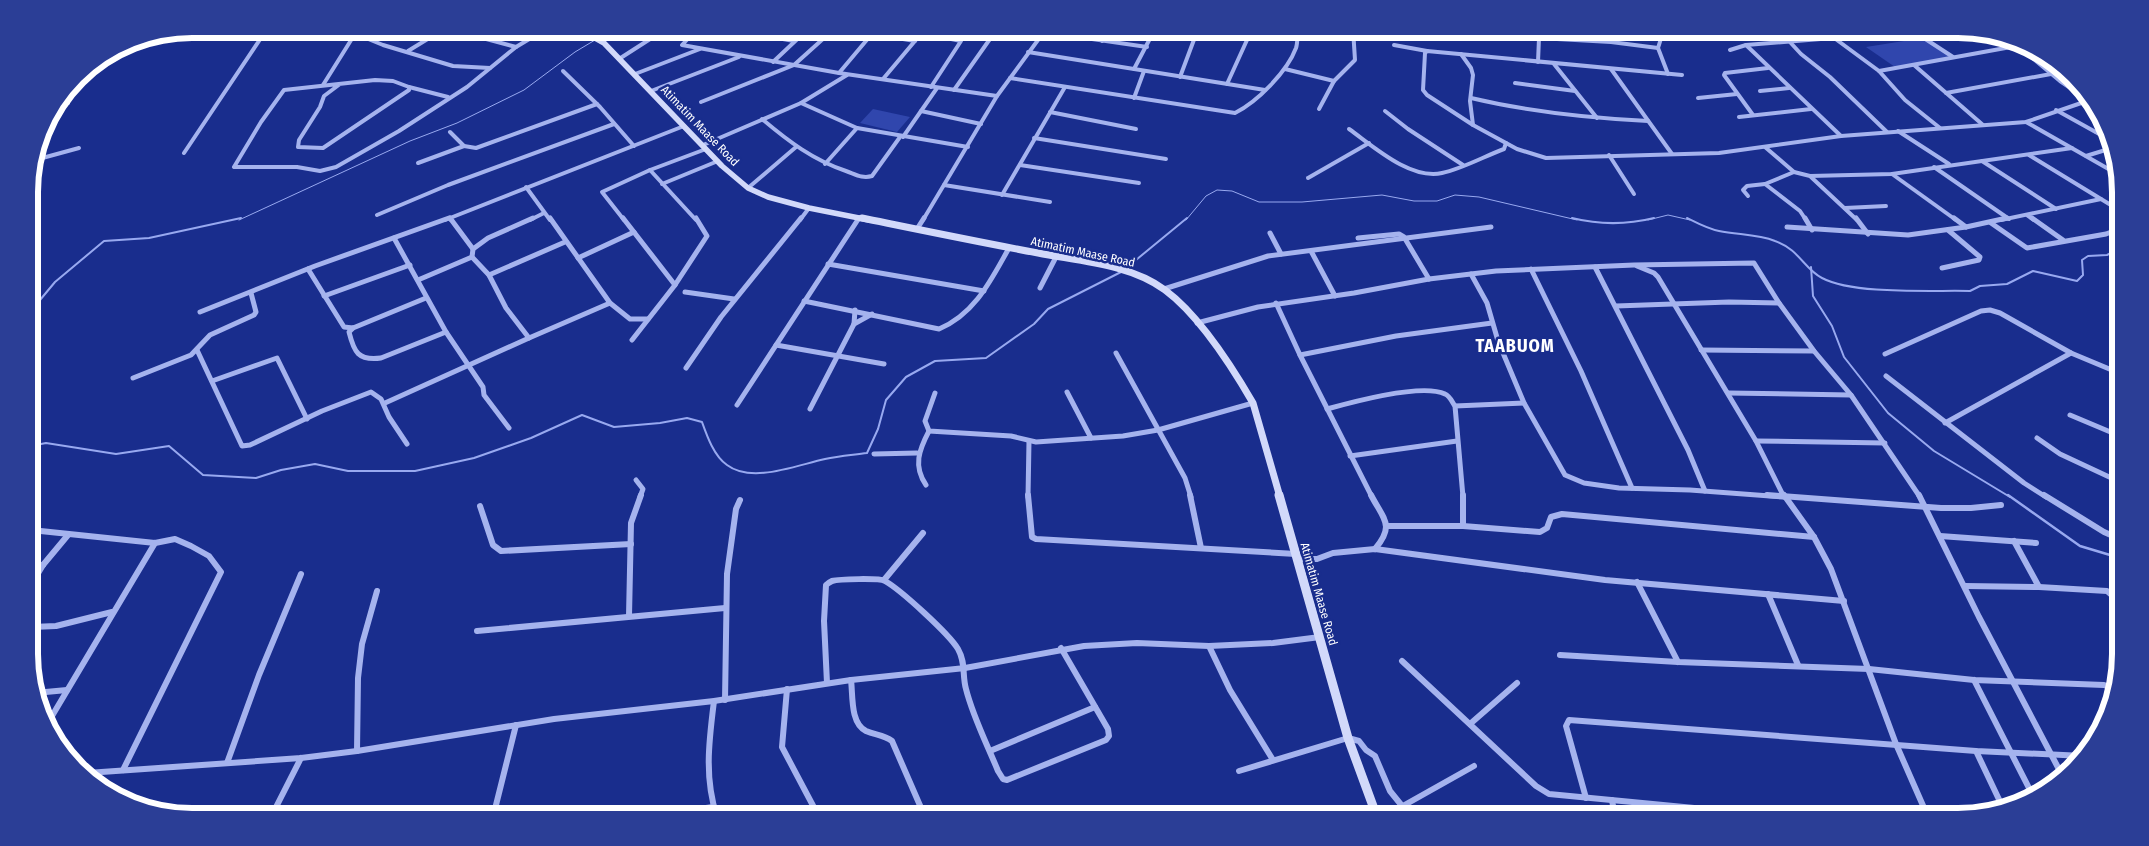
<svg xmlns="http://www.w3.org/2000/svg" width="2149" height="846" font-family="'Fira Sans Condensed',sans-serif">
<rect width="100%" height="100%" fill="#192d8d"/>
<!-- green -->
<g fill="#3046ad">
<polygon points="1923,38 1953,58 1895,67 1866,47"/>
<polygon points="873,109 910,117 897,132 860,123"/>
</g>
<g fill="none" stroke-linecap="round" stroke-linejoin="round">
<!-- stream-far2 -->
<g stroke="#98a9f0" stroke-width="1">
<polyline points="601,36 613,29"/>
<polyline points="239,220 410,141 457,123 524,90 575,52 595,40"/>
<polyline points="1186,220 1206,196 1217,190 1232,191 1259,202 1302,202 1382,195 1414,201 1437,201 1455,195 1479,197 1577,220"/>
<polyline points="1648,220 1668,215 1690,220"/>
</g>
<!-- stream-far1 -->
<g stroke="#98a9f0" stroke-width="2">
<path d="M1572 218C1600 225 1626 225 1654 218"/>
<path d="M1687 218C1697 223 1708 229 1719 231 1738 235 1757 234 1775 241 1800 250 1804 269 1822 278 1854 295 1933 290 1970 291L1980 286 2007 284 2033 271 2077 281 2083 275 2082 260 2088 256 2107 255 2119 249"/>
<polyline points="1811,267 1813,296 1832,326 1844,357 1888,413 1934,451 2010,497"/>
<polyline points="1125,269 1187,218"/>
<polyline points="30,312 55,282 104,241 149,238 241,218"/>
<path d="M31 446 46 443 116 454 169 446 203 475 256 478 281 470 315 464 348 471H415L474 458 531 438 582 415 614 427 660 423 687 418 702 422C707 436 714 456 727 465 752 484 797 465 825 459 839 456 853 455 867 453L878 429 886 400 906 377 935 361 986 358 1034 324 1048 309 1121 272"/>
</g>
<!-- stream -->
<polyline stroke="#98a9f0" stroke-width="2.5" points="2008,495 2080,546 2120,558"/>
<!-- minor-far2 -->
<g stroke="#a5b3ee" stroke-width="4">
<polyline points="449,29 516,47"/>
<polyline points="697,29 682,45 839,73 997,96"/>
<polyline points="729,29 794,41"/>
<polyline points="843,29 915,41"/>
<polyline points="1471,29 1539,38 1611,42 1658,48"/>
<polyline points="1664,29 1658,48 1668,74"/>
<polyline points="1778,29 1791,41"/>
<polyline points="1822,29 1879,71 1905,100 1940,128"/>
<polyline points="1910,29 1953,57"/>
<polyline points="1044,32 1147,47"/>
<polyline points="1975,32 2018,43"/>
<polyline points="922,33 961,41 931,87"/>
<polyline points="356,34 383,45 453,66 490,68"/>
<polyline points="1102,41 1108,29"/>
<polyline points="1596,41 1601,29"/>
<polyline points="1789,41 1801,54 1830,77 1887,132"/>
<polyline points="1394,45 1427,51"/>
<polyline points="1746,45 1841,136"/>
<polyline points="2018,46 2060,81 2088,100"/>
<polyline points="1730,50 1746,45 1833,38"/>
<polyline points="408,51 444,29"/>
<polyline points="1028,52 1265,90"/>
<polyline points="1461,54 1471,68 1473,75 1470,101 1473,125"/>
<polyline points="619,59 661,32"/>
<polyline points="773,62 808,29"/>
<polyline points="1538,62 1539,38"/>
<polyline points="1554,64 1597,118"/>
<polyline points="1914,65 1983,125"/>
<polyline points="1134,69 1155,29"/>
<polyline points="1285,69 1334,81"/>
<polyline points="1611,69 1672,154"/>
<polyline points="563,71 600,107 634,146"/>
<polyline points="1879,71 2022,45"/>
<polyline points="839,73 876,29"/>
<polyline points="635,74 700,49"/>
<polyline points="1682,75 1427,51 1425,53 1423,90 1427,95 1473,125 1517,149 1546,158 1719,153 1841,136 2026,122 2090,100"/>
<polyline points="1180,77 1198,29"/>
<path d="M1010 78 1235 113C1257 102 1287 72 1296 48 1298 42 1297 35 1298 29"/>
<polyline points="883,79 925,29"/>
<polyline points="1515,83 1575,91"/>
<polyline points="340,84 324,96 320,107 299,140 298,147 323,148 409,90 409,87 393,81 375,80 284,90 261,122 234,167 297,167 320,171 336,167 399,131 467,87 516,47 546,29"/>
<polyline points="1227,84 1252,29"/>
<polyline points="323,85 358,29"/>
<polyline points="409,87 448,97"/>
<polyline points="954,90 997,29"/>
<polyline points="651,91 739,57"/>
<polyline points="1760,91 1789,88"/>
<polyline points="1946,93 2051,74"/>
<polyline points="1134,98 1144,71"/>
<path d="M1471 98C1530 112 1587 118 1648 121"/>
<polyline points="1698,98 1737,94"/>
<polyline points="60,101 68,103"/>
<polyline points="701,102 794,65 834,29"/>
<polyline points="801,103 857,128 968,147"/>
<polyline points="1319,109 1334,81 1355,60 1353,29"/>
<polyline points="2056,110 2110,140"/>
<polyline points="921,111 981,124"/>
<polyline points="1385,111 1408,129 1463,165"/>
<polyline points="1050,112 1136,129"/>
<polyline points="1753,115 1724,75 1725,73 1768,68"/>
<polyline points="1739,117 1811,109"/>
<path d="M762 119C788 141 813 160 846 171 855 174 862 179 872 176L900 137"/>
<polyline points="2026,122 2119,175"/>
<path d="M1349 129C1373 146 1410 180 1442 173 1462 169 1485 156 1504 149L1506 143"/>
<polyline points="1898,131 1949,164"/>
<polyline points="450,132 464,146 476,148 597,104"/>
<polyline points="2096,132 2106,129"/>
<polyline points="903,137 937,88"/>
<polyline points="1034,138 1166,159"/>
<polyline points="703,145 801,103 847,75"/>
<polyline points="1765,147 1794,172 1810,176 1892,174 2072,148"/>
<polyline points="184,153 267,29"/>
<polyline points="1609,155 1634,194"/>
<polyline points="2029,155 2119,210"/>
<polyline points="2086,156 2112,148"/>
<polyline points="35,160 79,148"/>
<polyline points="1982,161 2056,209"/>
<polyline points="418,163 464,146"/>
<polyline points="825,164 857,128"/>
<polyline points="1020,165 1139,183"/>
<polyline points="1934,167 2009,219"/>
<polyline points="650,170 696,220"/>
<polyline points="1794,172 1765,184 1800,211 1806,220"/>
<polyline points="1892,174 1956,220"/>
<polyline points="1811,177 1857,220"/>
<polyline points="1308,178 1369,143"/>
<polyline points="662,184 718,161"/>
<polyline points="944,185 1050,202"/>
<polyline points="526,187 550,220"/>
<polyline points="748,188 796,147"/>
<polyline points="1002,195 1065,87"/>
<polyline points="1748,196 1743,190 1747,186 1765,184"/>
<polyline points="1845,208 1886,206"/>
<polyline points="377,215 448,185 614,124"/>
<polyline points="2027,215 2034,220"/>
<polyline points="450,218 451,220"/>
<polyline points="445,220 684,126"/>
<polyline points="530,220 544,213"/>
<polyline points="624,220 602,192 650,170 706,149"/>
<polyline points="800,220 809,208"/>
<polyline points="858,220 859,218"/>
<polyline points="923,220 997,96 1046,29"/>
<polyline points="2001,220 2101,199"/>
</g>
<!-- minor-far1 -->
<g stroke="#a5b3ee" stroke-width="5">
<polyline points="450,218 473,249"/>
<polyline points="533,218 488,238 473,249 472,257 489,275 506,308 529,338 610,303"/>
<polyline points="550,218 610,303 630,319 648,319"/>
<polyline points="623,218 675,285"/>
<polyline points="1805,218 1812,230"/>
<polyline points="1856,218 1868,234"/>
<polyline points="1954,218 1966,227"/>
<polyline points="2032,218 2063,240"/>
<polyline points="1991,223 2027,248 2106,234 2119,229"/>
<polyline points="1787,227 1908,235 1966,227 2007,218"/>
<polyline points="917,229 924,218"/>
<polyline points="1270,233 1281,254"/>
<polyline points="394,238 446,332 483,387 484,395 509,428"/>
<polyline points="1358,238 1399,234 1404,237 1429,279"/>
<polyline points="1311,251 1335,296"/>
<polyline points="578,258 634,232"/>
<polyline points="828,264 984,291"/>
<polyline points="1637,266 1654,273 1658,277 1756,441 1784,497"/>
<polyline points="1595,267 1688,450 1705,491"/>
<polyline points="1942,268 1979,260 1980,257 1948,230"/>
<polyline points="308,269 344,327 353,328 426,298"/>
<polyline points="1531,269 1581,371 1632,488"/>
<polyline points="1471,274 1487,303 1498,341 1524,403 1565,475 1584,483 1619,488 1690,490 1783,497"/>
<polyline points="489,275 565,242"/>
<polyline points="418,280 472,257"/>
<polyline points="1040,288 1056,257"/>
<polyline points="1164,289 1268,256 1491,227"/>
<polyline points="685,292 734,299"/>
<polyline points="324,296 410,265"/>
<path d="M804 301 939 329C975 314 991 280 1009 248"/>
<polyline points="1276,303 1300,355 1372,497"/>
<polyline points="1616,306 1729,302 1779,303"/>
<polyline points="200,312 315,266 449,218"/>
<polyline points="1197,323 1258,307 1354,293 1429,279 1496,271 1634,265 1754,263 1779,303 1814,351 1851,395 1920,497"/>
<polyline points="854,324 872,314"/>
<path d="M353 328 349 332C354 352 358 361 381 358L446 332"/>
<polyline points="632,340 675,285 707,236 696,218"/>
<polyline points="776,345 884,364"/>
<polyline points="197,350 242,446 250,445 322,411 371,392 381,399 389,417 407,444"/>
<polyline points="1701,350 1814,351"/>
<polyline points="1116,353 1185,478 1191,497"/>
<polyline points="1885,354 1981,311 1990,310 2000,313 2071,353 2119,373"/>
<polyline points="1300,355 1396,336 1492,323"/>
<polyline points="686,368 721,317 801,218"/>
<polyline points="1886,376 2024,483 2046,497"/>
<polyline points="133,378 191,355 210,335 254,315 256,312 251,293"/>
<polyline points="212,381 277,358 307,419"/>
<polyline points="1067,392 1091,438"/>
<polyline points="935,393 925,421 929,431 1011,436 1036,442 1123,436 1158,430 1253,403"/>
<polyline points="1728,393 1851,395"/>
<polyline points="385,403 529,338"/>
<polyline points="737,405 859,218"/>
<polyline points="1455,406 1524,403"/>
<polyline points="810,409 854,324 855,310"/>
<path d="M1327 409C1352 402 1422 383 1445 394 1450 396 1452 402 1455 406L1463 497"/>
<polyline points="2070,415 2120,436"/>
<polyline points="1945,423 2071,353"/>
<polyline points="2037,438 2060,454 2120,482"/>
<polyline points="1756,441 1885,443"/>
<polyline points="874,454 917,453"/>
<polyline points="1350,456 1457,441"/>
<polyline points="636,480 643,489 640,497"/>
<path d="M926 485C913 466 919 450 929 431"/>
<polyline points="1028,497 1029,441"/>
</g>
<!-- minor -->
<g stroke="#a5b3ee" stroke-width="6">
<polyline points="1028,495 1032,537 1036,539 1296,554"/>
<polyline points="1190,495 1201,548"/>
<path d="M1371 495C1384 520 1395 525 1375 549"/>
<polyline points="1463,495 1463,526"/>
<polyline points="1767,495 1941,508 1971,508 2001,505"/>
<polyline points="1784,495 1814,537 1831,569 1896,744 1928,817"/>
<polyline points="1919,495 1979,617 2063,777"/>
<polyline points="2044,495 2104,532 2120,539"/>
<polyline points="480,506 493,545 501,551 631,544"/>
<polyline points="1387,526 1463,526 1540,532 1547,528 1551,517 1562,514 1814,537"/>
<polyline points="31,530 155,543 175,539 191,546 209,556 221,572 123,770"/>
<polyline points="1940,536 2036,543"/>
<polyline points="1299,559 1317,559 1333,553 1375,549 1605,580 1844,601"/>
<polyline points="31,566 43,565"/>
<polyline points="884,580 923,533"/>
<polyline points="1637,582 1678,662"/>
<polyline points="31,585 43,565 68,535"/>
<polyline points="1965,586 2039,587 2014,541"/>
<polyline points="2039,587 2107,591 2114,597 2120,607"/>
<polyline points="1768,594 1798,665"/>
<polyline points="629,616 631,523 641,495"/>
<polyline points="32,627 56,626 112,612"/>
<polyline points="477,631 725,608"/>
<polyline points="1209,646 1230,690 1273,760"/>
<polyline points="1560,655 1678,662 1869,669 1974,680 2104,685 2115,689"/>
<polyline points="1402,661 1536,786 1549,794 1788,817"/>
<path d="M851 680C853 695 850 723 866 731 875 735 884 735 892 741L925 817"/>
<polyline points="1974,680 2033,796"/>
<path d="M827 683 824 621 826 585C828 583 830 582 832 581 839 579 880 578 885 581 901 590 949 634 958 649 966 663 962 675 966 689 973 717 987 744 998 771L1003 779 1007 780 1106 740 1109 736 1108 729 1061 648"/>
<polyline points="787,689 782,747 819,817"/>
<polyline points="35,693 67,690"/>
<polyline points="725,700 727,574 736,509 740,500"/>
<path d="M714 701C709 741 704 778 717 817"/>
<polyline points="49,721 155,543"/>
<polyline points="1470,724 1517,683"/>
<polyline points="357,751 358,678 362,644 377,591"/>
<polyline points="990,751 1095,707"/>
<polyline points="1976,751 2004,810"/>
<polyline points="227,763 259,675 301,574"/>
<polyline points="1239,771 1348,738 1359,741 1366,750 1375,756 1390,791 1411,817"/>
<polyline points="87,773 301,758 357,751 554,719 714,701 851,680 965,668 1084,646 1137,643 1209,646 1273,643 1320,637"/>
<polyline points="1586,798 1566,726 1569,720 1976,751 2084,756"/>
<polyline points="1612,800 1615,817"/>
<polyline points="1401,807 1474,766"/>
<polyline points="271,817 301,758"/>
<polyline points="493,817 516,725"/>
<polyline points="643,817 713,807"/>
</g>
<!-- secondary-far2 -->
<polyline stroke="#d2d9fa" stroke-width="5.5" points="579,29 604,43 722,166 748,188 768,197 809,208 869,220"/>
<!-- secondary-far1 -->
<path stroke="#d2d9fa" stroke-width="7" d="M862 218C921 230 979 242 1038 253 1079 261 1130 264 1165 290 1200 316 1231 365 1253 403L1280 497"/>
<!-- secondary -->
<polyline stroke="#d2d9fa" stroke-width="9" points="1279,495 1348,738 1377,817"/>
</g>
<g text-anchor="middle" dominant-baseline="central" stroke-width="5" stroke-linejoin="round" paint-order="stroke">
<!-- street labels -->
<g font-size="12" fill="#fff" stroke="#192d8d">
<text transform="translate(700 126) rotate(46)">Atimatim Maase Road</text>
<text transform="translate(1083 252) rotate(12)">Atimatim Maase Road</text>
<text transform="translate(1319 594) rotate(74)">Atimatim Maase Road</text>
</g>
<!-- district labels -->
<g font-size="18" font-weight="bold" letter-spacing="1" fill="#fff" stroke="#192d8d">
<text x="1515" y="346">TAABUOM</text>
</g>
</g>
<!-- crop -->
<path d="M0 0H2149V846H0ZM192 38H1958A154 154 0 0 1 2112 192V654A154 154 0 0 1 1958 808H192A154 154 0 0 1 38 654V192A154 154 0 0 1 192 38Z" fill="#2b3e96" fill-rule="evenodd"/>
<path fill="none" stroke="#fff" stroke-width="6" d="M192 38H1958A154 154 0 0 1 2112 192V654A154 154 0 0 1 1958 808H192A154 154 0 0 1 38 654V192A154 154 0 0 1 192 38Z"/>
</svg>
